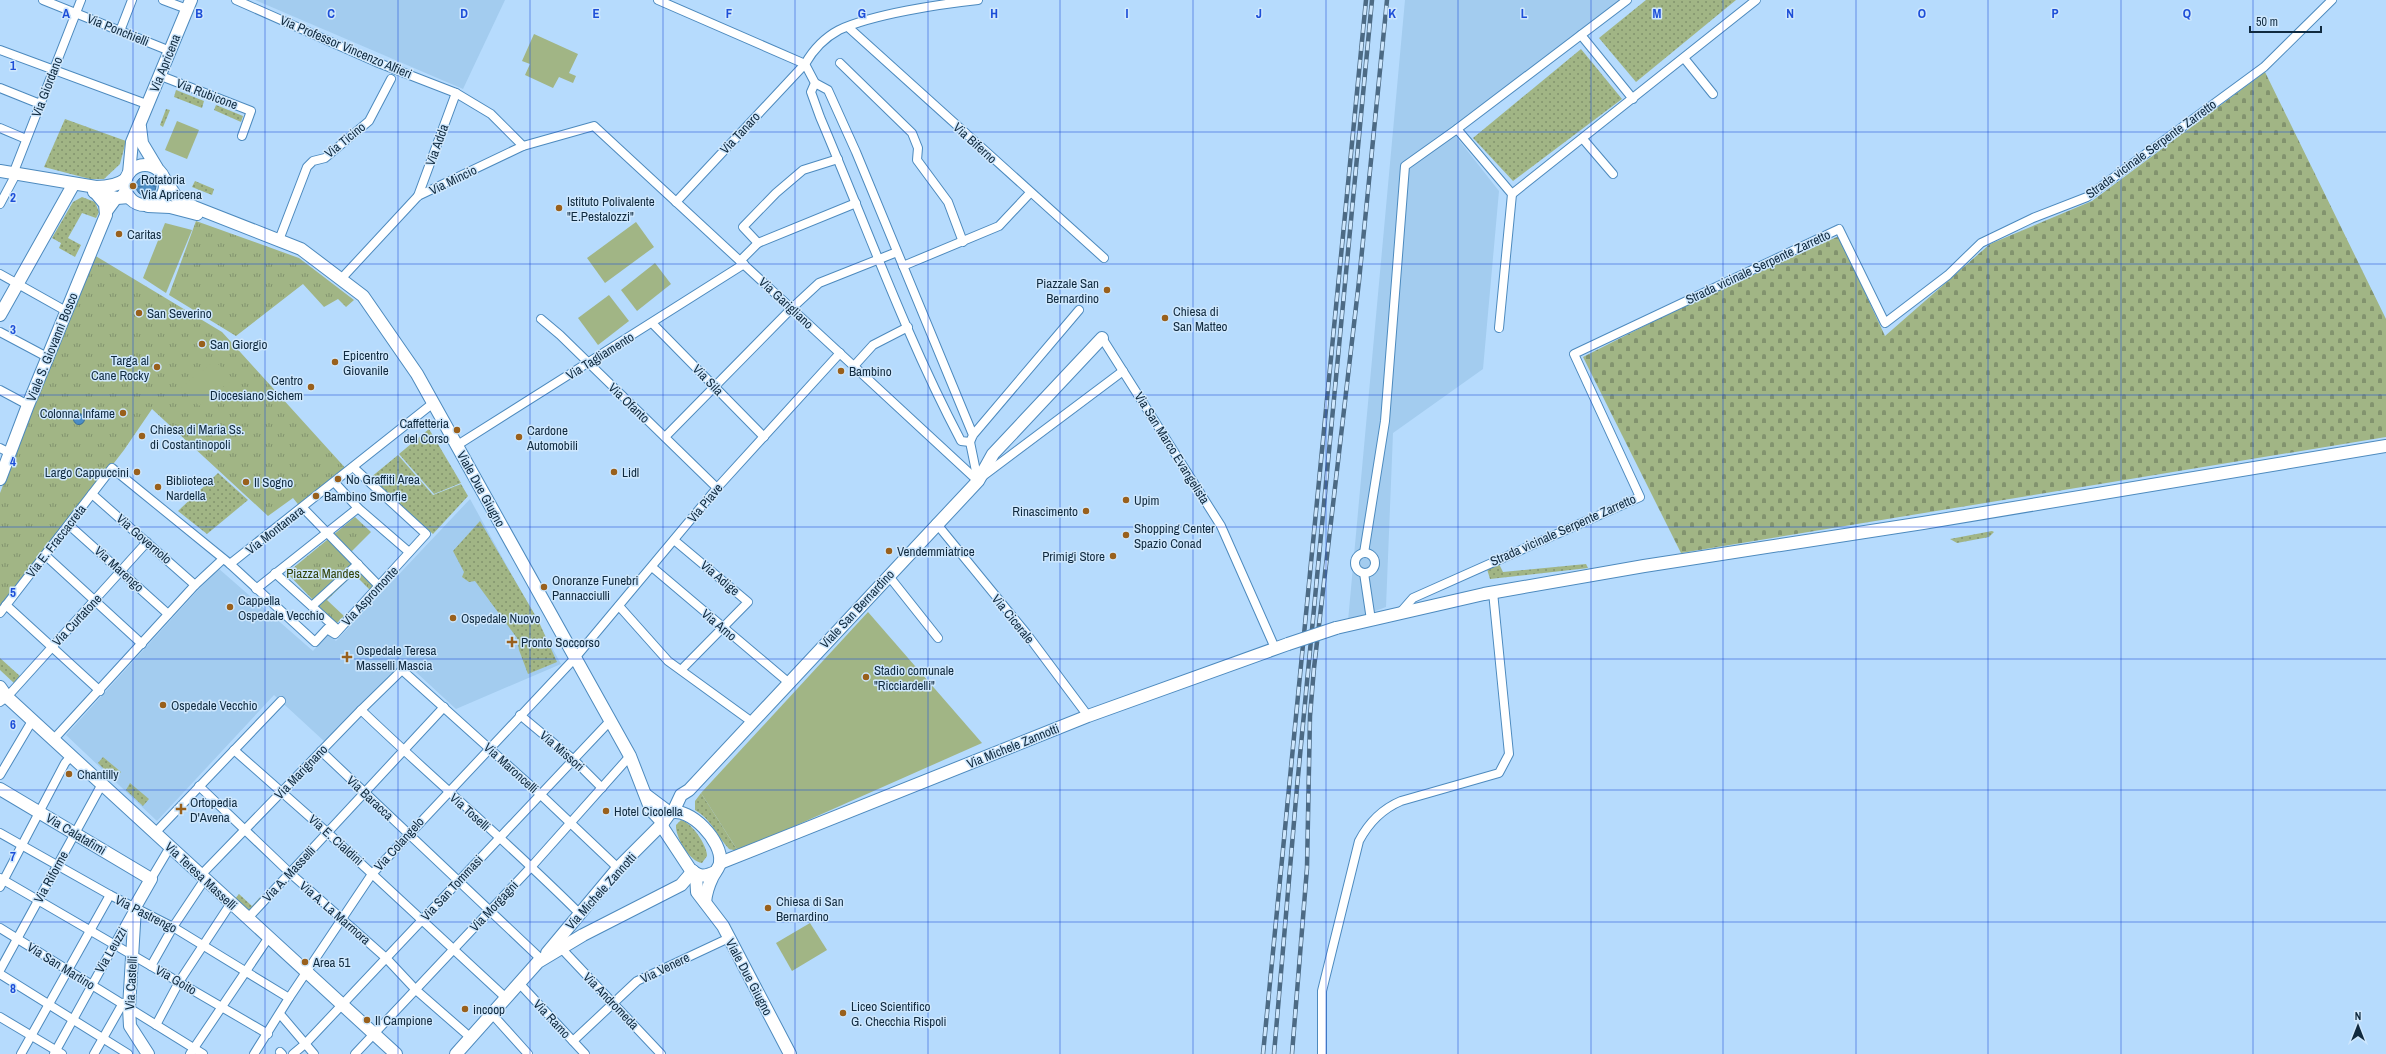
<svg xmlns="http://www.w3.org/2000/svg" width="2386" height="1054" font-family="'Archivo Narrow',sans-serif">
<defs>
<pattern id="grass-dots" width="8" height="8" patternUnits="userSpaceOnUse"><rect width="8" height="8" fill="#a1b585"/><path d="M2 2h.1M6 6h.1" fill="none" stroke="#82936e" stroke-width="1.8" stroke-linecap="round"/></pattern>
<pattern id="cemetery-stones" width="16" height="16" patternUnits="userSpaceOnUse"><rect width="16" height="16" fill="#a1b585"/><path d="M2 7V4a2 2 0 0 1 4 0v3zM10 15v-3a2 2 0 0 1 4 0v3z" fill="#82936e"/></pattern>
<pattern id="park-tufts" width="24" height="20" patternUnits="userSpaceOnUse"><rect width="24" height="20" fill="#a1b585"/><path d="M3 7l-1-3M5 7V3M7 7l1-3M15 17l-1-3M17 17v-4M19 17l1-3" fill="none" stroke="#82936e"/></pattern>
<pattern id="water-waves" width="16" height="10" patternUnits="userSpaceOnUse"><rect width="16" height="10" fill="#4c8dc5"/><path d="M0 5q4-4 8 0t8 0" fill="none" stroke="#3e73a1"/></pattern>
</defs>
<rect width="100%" height="100%" fill="#b6dbfd"/>
<!-- built -->
<g fill="#a3ccef">
<polygon points="255,0 505,0 463,89"/>
<polygon points="1405,0 1629,0 1455,135 1499,191 1483,369 1393,433 1386,607 1348,621"/>
<polygon points="470,499 561,664 456,709 405,662 325,742 274,695 157,821 66,735 218,568 313,651 327,634 336,641"/>
</g>
<!-- grass -->
<g fill="url(#grass-dots)">
<polygon points="1646,0 1736,0 1636,82 1599,38"/>
<polygon points="1581,49 1622,99 1513,181 1473,138"/>
<polygon points="176,90 204,101 202,108 174,97"/>
<polygon points="216,105 243,116 241,122 214,110"/>
<polygon points="166,109 170,110 163,127 160,125"/>
<polygon points="65,119 126,141 120,164 104,179 90,179 44,167"/>
<polygon points="195,181 214,189 212,195 192,187"/>
<polygon points="82,197 95,202 99,212 96,218 82,213 68,238 81,245 75,257 59,248 61,243 52,238 73,202"/>
<polygon points="429,429 461,483 434,494 399,454"/>
<polygon points="398,455 433,495 461,484 468,496 433,534 370,478"/>
<polygon points="218,473 248,500 207,534 178,511"/>
<polygon points="480,521 538,620 557,662 528,674 519,650 517,638 475,581 469,582 462,577 464,572 453,551"/>
<polygon points="1992,531 1994,532 1989,537 1957,543 1950,539"/>
<polygon points="1499,564 1503,572 1586,564 1588,568 1490,579 1487,569"/>
<polygon points="0,658 21,677 15,684 0,670"/>
<polygon points="103,757 121,772 114,779 98,763"/>
<polygon points="130,783 149,799 143,806 126,790"/>
<path d="M701 793 738 851 729 849C717 836 711 819 695 810V801Z"/>
<path d="M681 820C692 823 707 845 707 856L702 863C690 862 675 837 676 825Z"/>
<polygon points="239,894 252,906 263,894 267,897 250,914 234,900"/>
</g>
<!-- cemetery -->
<polygon fill="url(#cemetery-stones)" points="2265,72 2386,319 2386,437 1681,553 1583,357 1678,309 1839,236 1885,336 1990,244 2092,201"/>
<!-- park -->
<g fill="url(#park-tufts)">
<polygon points="196,221 299,258 354,300 346,307 338,299 324,307 303,284 236,336 169,295"/>
<polygon points="94,255 222,332 348,471 301,508 293,498 268,516 152,409 124,450 0,610 0,493"/>
<polygon points="355,517 371,532 351,552 379,580 370,590 354,574 327,600 344,616 336,624 287,573"/>
</g>
<!-- pitch -->
<g fill="#a1b585">
<polygon points="534,34 578,54 569,73 576,76 573,83 559,77 553,88 525,75 530,64 522,61"/>
<polygon points="177,121 199,130 187,159 165,150"/>
<polygon points="636,222 654,247 605,283 587,258"/>
<polygon points="165,223 192,230 166,293 143,278"/>
<polygon points="655,263 671,284 637,311 621,290"/>
<polygon points="609,295 629,321 598,345 578,318"/>
<polygon points="215,361 233,379 199,406 181,387"/>
<polygon points="868,612 982,743 738,851 701,793"/>
<polygon points="810,923 827,950 792,971 776,943"/>
</g>
<!-- water -->
<g fill="url(#water-waves)" stroke="#3a6f9d">
<circle cx="146" cy="186" r="10"/>
<circle cx="79" cy="419" r="5.5"/>
</g>
<g fill="none" stroke-linecap="round" stroke-linejoin="round">
<defs>
<g id="street">
<polyline points="43,0 170,51"/>
<polyline points="163,0 187,9"/>
<polyline points="236,0 376,62 456,93 491,114 523,146"/>
<polyline points="658,0 805,64"/>
<polyline points="848,27 1104,258"/>
<polyline points="120,31 132,0"/>
<polyline points="1581,35 1633,99"/>
<polyline points="0,50 149,105"/>
<polyline points="1684,58 1713,94"/>
<polyline points="840,63 912,133 918,148 917,160 948,202 963,242"/>
<polyline points="805,64 815,83"/>
<polyline points="161,76 251,111 242,136"/>
<polyline points="0,88 40,104"/>
<polyline points="0,128 26,139"/>
<polyline points="1457,129 1512,194 1499,328"/>
<polyline points="1583,139 1613,174"/>
<polyline points="13,174 81,0"/>
<polyline points="1512,194 1756,0"/>
<polyline points="418,196 456,93"/>
<path d="M676 202 805 64C813 50 824 38 839 30 873 14 941 4 978 0"/>
<polyline points="0,204 16,174"/>
<polyline points="106,215 125,189"/>
<polyline points="279,240 307,167 313,161 325,158 369,121 391,79"/>
<polyline points="758,243 743,227 776,193 803,170 838,159"/>
<polyline points="740,261 758,243 856,203"/>
<polyline points="903,266 999,226 1030,193"/>
<polyline points="0,274 66,311"/>
<polyline points="341,279 418,196 523,146 594,126 978,481"/>
<polyline points="541,319 560,335 717,488"/>
<polyline points="652,323 764,437"/>
<polyline points="0,332 47,357"/>
<polyline points="1102,338 1221,526 1275,648"/>
<polyline points="854,366 873,345 908,327"/>
<polyline points="0,390 28,405"/>
<path d="M973 435 856 152 828 90 815 83 811 92 820 117C866 225 906 337 961 441L970 442 973 435 1079 310"/>
<polyline points="665,437 792,308 819,283 897,252"/>
<polyline points="970,442 978,481"/>
<polyline points="456,446 744,264"/>
<polyline points="0,448 10,453"/>
<polyline points="983,476 1123,371"/>
<polyline points="335,483 358,508"/>
<polyline points="92,494 195,585"/>
<polyline points="303,508 379,586"/>
<polyline points="936,523 1026,633 1088,716"/>
<polyline points="69,525 168,614"/>
<polyline points="674,540 748,602 681,670"/>
<circle cx="1365" cy="563" r="10"/>
<polyline points="1364,553 1385,421 1405,166 1457,129 1627,0"/>
<polyline points="45,555 142,644"/>
<polyline points="230,564 432,404"/>
<polyline points="652,567 788,682"/>
<polyline points="275,573 338,630"/>
<polyline points="1364,573 1371,620"/>
<polyline points="888,575 938,638"/>
<polyline points="256,589 358,508 409,552"/>
<polyline points="6,605 100,691"/>
<polyline points="312,606 358,564"/>
<polyline points="619,606 668,661 752,722"/>
<polyline points="0,613 112,468 230,564 315,642 327,629 335,634 426,534 354,468"/>
<polyline points="1399,614 1413,598 1640,497 1574,354 1839,229 1885,323 1948,275 1981,243 2033,218 2087,197 2264,67 2332,0"/>
<polyline points="0,702 7,697 147,542"/>
<path d="M361 710C433 779 509 843 579 913"/>
<polyline points="520,715 574,760 602,788"/>
<polyline points="53,740 195,585 223,559"/>
<polyline points="234,750 328,833 506,998"/>
<polyline points="321,751 542,960"/>
<polyline points="0,775 32,721"/>
<polyline points="199,786 290,873 386,958 416,990 471,1038"/>
<polyline points="0,833 110,895 173,927 289,998"/>
<polyline points="155,833 281,701"/>
<polyline points="201,875 361,710 402,670 541,795 618,868"/>
<polyline points="0,878 268,1034"/>
<polyline points="151,879 170,847"/>
<polyline points="0,887 65,763 71,756"/>
<polyline points="248,918 444,707"/>
<polyline points="0,928 203,1054"/>
<polyline points="561,948 661,1054"/>
<polyline points="151,966 173,927 205,879"/>
<polyline points="0,970 102,784"/>
<polyline points="0,974 128,1054"/>
<polyline points="519,983 585,1054"/>
<polyline points="280,1014 314,1054"/>
<polyline points="492,1014 528,1054"/>
<polyline points="0,1017 62,1054"/>
<polyline points="156,1025 179,982 231,903"/>
<polyline points="573,1041 637,981 729,938"/>
<polyline points="280,1052 282,1054"/>
<polyline points="21,1054 110,895"/>
<polyline points="54,1054 133,911"/>
<polyline points="94,1054 123,1003"/>
<polyline points="190,1054 269,937"/>
<polyline points="254,1054 289,998 372,874 575,658 717,488 840,353"/>
<polyline points="293,1054 305,1044 610,721"/>
<polyline points="355,1054 532,866 630,756"/>
<path d="M1322 1054V991L1359 841C1368 824 1382 809 1401 801L1499 773 1509 754 1493 592"/>
</g>
<g id="secondary">
<polyline points="140,127 142,143 157,168"/>
<circle cx="145" cy="185" r="20"/>
<path d="M0 171 96 187C107 187 117 186 126 179"/>
<polyline points="129,173 132,142 191,0"/>
<polyline points="164,178 177,198 194,207 301,249 363,296 417,374 630,756 651,810 663,823"/>
<polyline points="94,192 117,198 129,197"/>
<polyline points="148,206 170,207 197,214"/>
<polyline points="0,315 72,187"/>
<polyline points="0,479 28,405 106,215 105,204 95,192"/>
<polyline points="1336,628 1484,594 1644,566 1923,523 2386,446"/>
<polyline points="0,687 7,697 396,1054"/>
<polyline points="0,789 151,879 135,907 129,1008 130,1026 148,1054"/>
<polyline points="646,795 670,813"/>
<polyline points="673,812 681,795 689,790 978,481 993,454 1102,338"/>
<polyline points="720,863 1088,716 1288,644"/>
<polyline points="696,874 697,892 723,926 790,1054"/>
<path d="M705 902C706 893 708 886 712 878 714 873 720 867 720 862 723 842 690 806 670 813L662 824 663 828 690 869C699 877 704 877 715 872"/>
<polyline points="547,953 618,868 662,824"/>
<polyline points="456,1054 538,962 583,935 681,885 693,871"/>
</g>
</defs>
<!-- street casing -->
<use href="#street" stroke="#4d8abe" stroke-width="10"/>
<!-- secondary casing -->
<use href="#secondary" stroke="#4d8abe" stroke-width="14"/>
<!-- street -->
<use href="#street" stroke="#fff" stroke-width="8"/>
<!-- secondary -->
<use href="#secondary" stroke="#fff" stroke-width="12"/>
<defs>
<g id="rail">
<polyline points="1263,1054 1366,0"/>
<polyline points="1274,1054 1297,787 1372,0"/>
<polyline points="1292,1054 1307,868 1310,716 1314,668 1359,281 1387,0"/>
</g>
</defs>
<!-- rail casing -->
<use href="#rail" stroke="#4c6a84" stroke-width="4.5"/>
<!-- rail -->
<use href="#rail" stroke="#cee7fd" stroke-width="3" stroke-dasharray="9" stroke-linecap="butt"/>
<defs>
<polyline id="secondary-bridge" points="1288,644 1336,628"/>
</defs>
<!-- secondary-bridge casing -->
<use href="#secondary-bridge" stroke="#4d8abe" stroke-width="14" stroke-linecap="butt"/>
<!-- secondary-bridge -->
<use href="#secondary-bridge" stroke="#fff" stroke-width="12"/>
</g>
<!-- grid -->
<path fill="none" stroke="#1d4ed8" stroke-width="1" stroke-opacity="0.55" d="M133 0V1054M265 0V1054M398 0V1054M530 0V1054M663 0V1054M795 0V1054M928 0V1054M1060 0V1054M1193 0V1054M1326 0V1054M1458 0V1054M1591 0V1054M1723 0V1054M1856 0V1054M1988 0V1054M2121 0V1054M2253 0V1054M0 132H2386M0 264H2386M0 395H2386M0 527H2386M0 659H2386M0 790H2386M0 922H2386"/>
<!-- markers -->
<g fill="#99601c" stroke="#cee7fd" stroke-width="1.5">
<circle cx="133" cy="186" r="4"/>
<circle cx="559" cy="208" r="4"/>
<circle cx="119" cy="234" r="4"/>
<circle cx="1107" cy="290" r="4"/>
<circle cx="139" cy="313" r="4"/>
<circle cx="1165" cy="318" r="4"/>
<circle cx="202" cy="344" r="4"/>
<circle cx="335" cy="362" r="4"/>
<circle cx="157" cy="367" r="4"/>
<circle cx="841" cy="371" r="4"/>
<circle cx="311" cy="387" r="4"/>
<circle cx="123" cy="413" r="4"/>
<circle cx="457" cy="430" r="4"/>
<circle cx="142" cy="436" r="4"/>
<circle cx="519" cy="437" r="4"/>
<circle cx="137" cy="472" r="4"/>
<circle cx="614" cy="472" r="4"/>
<circle cx="338" cy="479" r="4"/>
<circle cx="246" cy="482" r="4"/>
<circle cx="158" cy="487" r="4"/>
<circle cx="316" cy="496" r="4"/>
<circle cx="1126" cy="500" r="4"/>
<circle cx="1086" cy="511" r="4"/>
<circle cx="1126" cy="535" r="4"/>
<circle cx="889" cy="551" r="4"/>
<circle cx="1113" cy="556" r="4"/>
<circle cx="544" cy="587" r="4"/>
<circle cx="230" cy="607" r="4"/>
<circle cx="453" cy="618" r="4"/>
<path d="M510 636h4v4h4v4h-4v4h-4v-4h-4v-4h4z"/>
<path d="M345 651h4v4h4v4h-4v4h-4v-4h-4v-4h4z"/>
<circle cx="866" cy="677" r="4"/>
<circle cx="163" cy="705" r="4"/>
<circle cx="69" cy="774" r="4"/>
<path d="M179 803h4v4h4v4h-4v4h-4v-4h-4v-4h4z"/>
<circle cx="606" cy="811" r="4"/>
<circle cx="768" cy="908" r="4"/>
<circle cx="305" cy="962" r="4"/>
<circle cx="465" cy="1009" r="4"/>
<circle cx="843" cy="1013" r="4"/>
<circle cx="367" cy="1020" r="4"/>
</g>
<g text-anchor="middle" dominant-baseline="central" stroke-width="3" stroke-linejoin="round" paint-order="stroke">
<!-- street labels -->
<g font-size="13" fill="#102a3f" stroke="#cee7fd">
<text transform="translate(118 30) rotate(22)">Via Ponchielli</text>
<text transform="translate(346 47) rotate(23)">Via Professor Vincenzo Alfieri</text>
<text transform="translate(165 63) rotate(-68)">Via Apricena</text>
<text transform="translate(47 87) rotate(-69)">Via Giordano</text>
<text transform="translate(207 94) rotate(21)">Via Rubicone</text>
<text transform="translate(740 133) rotate(-47)">Via Tanaro</text>
<text transform="translate(345 140) rotate(-39)">Via Ticino</text>
<text transform="translate(975 143) rotate(42)">Via Biferno</text>
<text transform="translate(437 145) rotate(-70)">Via Adda</text>
<text transform="translate(2151 149) rotate(-36)">Strada vicinale Serpente Zarretto</text>
<text transform="translate(453 180) rotate(-26)">Via Mincio</text>
<text transform="translate(1758 267) rotate(-25)">Strada vicinale Serpente Zarretto</text>
<text transform="translate(786 303) rotate(43)">Via Garigliano</text>
<text transform="translate(52 347) rotate(-68)">Viale S. Giovanni Bosco</text>
<text transform="translate(600 356) rotate(-32)">Via Tagliamento</text>
<text transform="translate(708 380) rotate(46)">Via Sila</text>
<text transform="translate(629 403) rotate(44)">Via Ofanto</text>
<text transform="translate(1172 448) rotate(58)">Via San Marco Evangelista</text>
<text transform="translate(481 489) rotate(61)">Viale Due Giugno</text>
<text transform="translate(705 503) rotate(-50)">Via Piave</text>
<text transform="translate(275 530) rotate(-38)">Via Montanara</text>
<text transform="translate(1563 530) rotate(-24)">Strada vicinale Serpente Zarretto</text>
<text transform="translate(144 539) rotate(41)">Via Governolo</text>
<text transform="translate(56 541) rotate(-52)">Via E. Fraccacreta</text>
<text transform="translate(119 569) rotate(42)">Via Marengo</text>
<text transform="translate(720 578) rotate(40)">Via Adige</text>
<text transform="translate(370 596) rotate(-47)">Via Aspromonte</text>
<text transform="translate(857 609) rotate(-47)">Viale San Bernardino</text>
<text transform="translate(1013 619) rotate(51)">Via Cicerale</text>
<text transform="translate(77 620) rotate(-47)">Via Curtatone</text>
<text transform="translate(719 625) rotate(40)">Via Arno</text>
<text transform="translate(1013 746) rotate(-22)">Via Michele Zannotti</text>
<text transform="translate(562 751) rotate(41)">Via Missori</text>
<text transform="translate(511 768) rotate(42)">Via Maroncelli</text>
<text transform="translate(301 772) rotate(-46)">Via Marignano</text>
<text transform="translate(370 798) rotate(43)">Via Baracca</text>
<text transform="translate(470 812) rotate(42)">Via Toselli</text>
<text transform="translate(76 834) rotate(31)">Via Calatafimi</text>
<text transform="translate(336 840) rotate(42)">Via E. Cialdini</text>
<text transform="translate(399 844) rotate(-48)">Via Colangelo</text>
<text transform="translate(289 874) rotate(-47)">Via A. Masselli</text>
<text transform="translate(201 876) rotate(43)">Via Teresa Masselli</text>
<text transform="translate(51 877) rotate(-61)">Via Riforme</text>
<text transform="translate(452 888) rotate(-47)">Via San Tommasi</text>
<text transform="translate(601 891) rotate(-48)">Via Michele Zannotti</text>
<text transform="translate(494 906) rotate(-47)">Via Morgagni</text>
<text transform="translate(335 913) rotate(41)">Via A. La Marmora</text>
<text transform="translate(146 914) rotate(27)">Via Pastrengo</text>
<text transform="translate(111 950) rotate(-60)">Via Leuzzi</text>
<text transform="translate(61 966) rotate(32)">Via San Martino</text>
<text transform="translate(665 968) rotate(-26)">Via Venere</text>
<text transform="translate(749 977) rotate(62)">Viale Due Giugno</text>
<text transform="translate(176 980) rotate(30)">Via Goito</text>
<text transform="translate(131 983) rotate(-87)">Via Castelli</text>
<text transform="translate(611 1001) rotate(46)">Via Andromeda</text>
<text transform="translate(552 1019) rotate(47)">Via Ramo</text>
</g>
<!-- poi labels -->
<g font-size="13" fill="#102a3f" stroke="#cee7fd" text-anchor="start">
<text x="141" y="179">Rotatoria<tspan x="141" dy="15">Via Apricena</tspan></text>
<text x="567" y="201">Istituto Polivalente<tspan x="567" dy="15">"E.Pestalozzi"</tspan></text>
<text x="127" y="234">Caritas</text>
<text x="1099" y="283" text-anchor="end">Piazzale San<tspan x="1099" dy="15">Bernardino</tspan></text>
<text x="1173" y="311">Chiesa di<tspan x="1173" dy="15">San Matteo</tspan></text>
<text x="147" y="313">San Severino</text>
<text x="210" y="344">San Giorgio</text>
<text x="343" y="355">Epicentro<tspan x="343" dy="15">Giovanile</tspan></text>
<text x="149" y="360" text-anchor="end">Targa al<tspan x="149" dy="15">Cane Rocky</tspan></text>
<text x="849" y="371">Bambino</text>
<text x="303" y="380" text-anchor="end">Centro<tspan x="303" dy="15">Diocesiano Sichem</tspan></text>
<text x="115" y="413" text-anchor="end">Colonna Infame</text>
<text x="449" y="423" text-anchor="end">Caffetteria<tspan x="449" dy="15">del Corso</tspan></text>
<text x="150" y="429">Chiesa di Maria Ss.<tspan x="150" dy="15">di Costantinopoli</tspan></text>
<text x="527" y="430">Cardone<tspan x="527" dy="15">Automobili</tspan></text>
<text x="129" y="472" text-anchor="end">Largo Cappuccini</text>
<text x="622" y="472">Lidl</text>
<text x="346" y="479">No Graffiti Area</text>
<text x="166" y="480">Biblioteca<tspan x="166" dy="15">Nardella</tspan></text>
<text x="254" y="482">Il Sogno</text>
<text x="324" y="496">Bambino Smorfie</text>
<text x="1134" y="500">Upim</text>
<text x="1078" y="511" text-anchor="end">Rinascimento</text>
<text x="1134" y="528">Shopping Center<tspan x="1134" dy="15">Spazio Conad</tspan></text>
<text x="897" y="551">Vendemmiatrice</text>
<text x="1105" y="556" text-anchor="end">Primigi Store</text>
<text x="552" y="580">Onoranze Funebri<tspan x="552" dy="15">Pannacciulli</tspan></text>
<text x="238" y="600">Cappella<tspan x="238" dy="15">Ospedale Vecchio</tspan></text>
<text x="461" y="618">Ospedale Nuovo</text>
<text x="521" y="642">Pronto Soccorso</text>
<text x="356" y="650">Ospedale Teresa<tspan x="356" dy="15">Masselli Mascia</tspan></text>
<text x="874" y="670">Stadio comunale<tspan x="874" dy="15">"Ricciardelli"</tspan></text>
<text x="171" y="705">Ospedale Vecchio</text>
<text x="77" y="774">Chantilly</text>
<text x="190" y="802">Ortopedia<tspan x="190" dy="15">D'Avena</tspan></text>
<text x="614" y="811">Hotel Cicolella</text>
<text x="776" y="901">Chiesa di San<tspan x="776" dy="15">Bernardino</tspan></text>
<text x="313" y="962">Area 51</text>
<text x="851" y="1006">Liceo Scientifico<tspan x="851" dy="15">G. Checchia Rispoli</tspan></text>
<text x="473" y="1009">incoop</text>
<text x="375" y="1020">Il Campione</text>
</g>
<!-- park labels -->
<g font-size="13" fill="#304208" stroke="#cee7fd">
<text x="323" y="573">Piazza Mandes</text>
</g>
</g>
<g font-size="13" text-anchor="middle" font-weight="bold" fill="#1d4ed8" stroke="#cee7fd" stroke-width="3" stroke-linejoin="round" paint-order="stroke">
<text x="66" y="18">A</text>
<text x="199" y="18">B</text>
<text x="331" y="18">C</text>
<text x="464" y="18">D</text>
<text x="596" y="18">E</text>
<text x="729" y="18">F</text>
<text x="862" y="18">G</text>
<text x="994" y="18">H</text>
<text x="1127" y="18">I</text>
<text x="1259" y="18">J</text>
<text x="1392" y="18">K</text>
<text x="1524" y="18">L</text>
<text x="1657" y="18">M</text>
<text x="1790" y="18">N</text>
<text x="1922" y="18">O</text>
<text x="2055" y="18">P</text>
<text x="2187" y="18">Q</text>
<text x="13" y="70">1</text>
<text x="13" y="202">2</text>
<text x="13" y="334">3</text>
<text x="13" y="466">4</text>
<text x="13" y="597">5</text>
<text x="13" y="729">6</text>
<text x="13" y="861">7</text>
<text x="13" y="993">8</text>
</g>
<!-- north arrow -->
<g transform="translate(2358 1026)" stroke="#cee7fd" stroke-width="3" paint-order="stroke">
<path d="M0-3L7 15L0 10L-7 15Z" fill="#102a3f"/>
<text y="-6" font-size="11" font-weight="bold" text-anchor="middle" fill="#102a3f">N</text>
</g>
<!-- scale -->
<path d="M2250 26v6h71v-6" fill="none" stroke="#102a3f" stroke-width="2"/>
<text x="2256" y="26" font-size="12" fill="#102a3f" stroke="#cee7fd" stroke-width="3" paint-order="stroke">50 m</text>
</svg>
